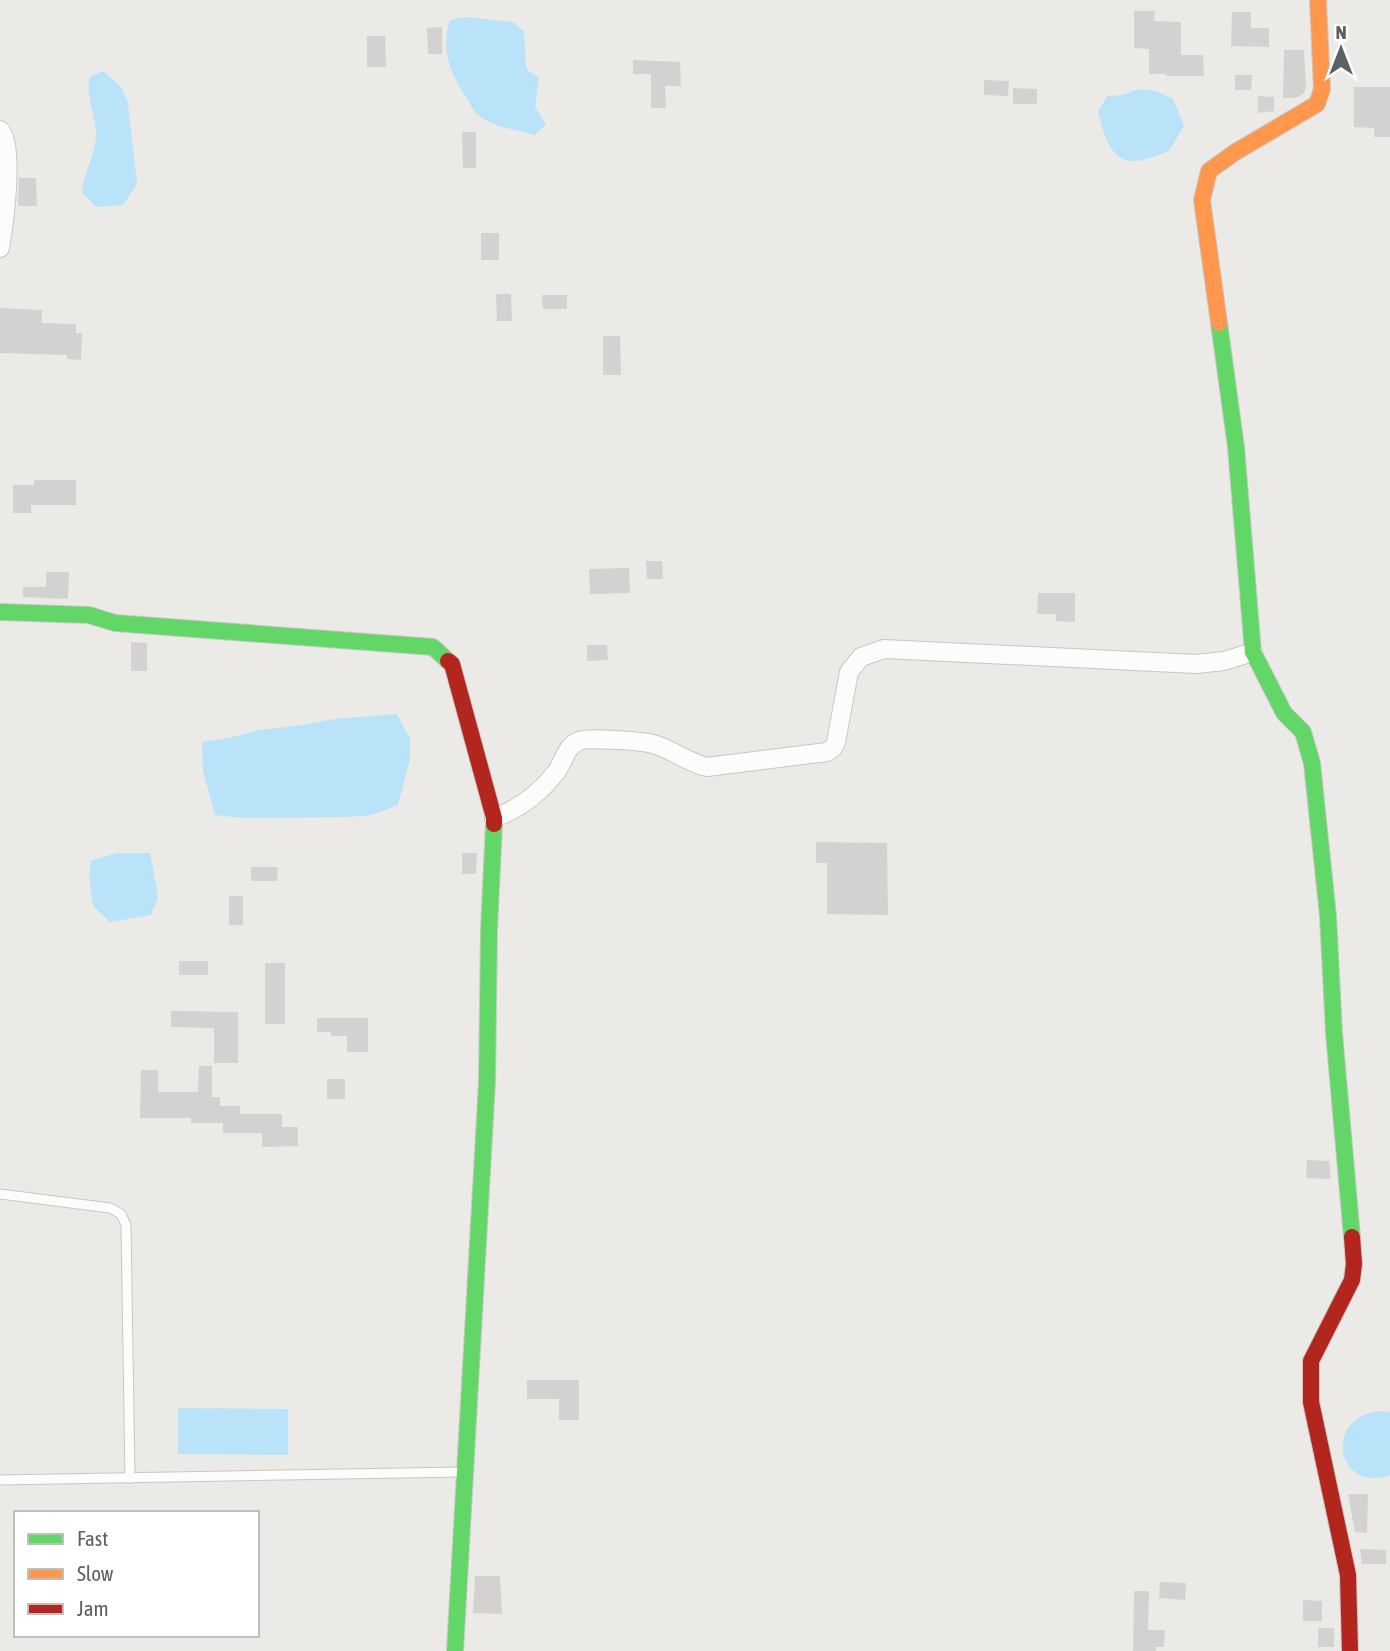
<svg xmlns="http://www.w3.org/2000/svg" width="1390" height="1651" font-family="'Asap Condensed',sans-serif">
<rect width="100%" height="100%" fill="#ebeae6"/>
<!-- water -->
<g fill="#b8e3f8">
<path d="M466 17 513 22 524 32 526 69 539 78 535 107 546 124 535 135C517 130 493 127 478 115 473 111 469 102 466 97 449 72 441 48 450 20Z"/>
<path d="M103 71 122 88 128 104 137 184 123 205 96 207 82 192C84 173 97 150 96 132 95 113 85 95 90 77Z"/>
<path d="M1138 89 1156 91 1173 99 1184 126 1169 151C1159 154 1147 160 1136 161 1110 163 1103 131 1098 112L1107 96 1123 95Z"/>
<polygon points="397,714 410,739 410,759 398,805 372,815 347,817 243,818 215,815 203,771 202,742 229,738 260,730 296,726 334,719"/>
<polygon points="117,853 150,853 158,897 151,915 110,922 93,906 89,876 91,861"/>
<polygon points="178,1408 288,1409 288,1455 178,1454"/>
<path d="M1380 1411 1390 1412V1475C1339 1495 1320 1418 1380 1411Z"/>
</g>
<!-- building -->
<g fill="#d3d2d0">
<polygon points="1134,11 1155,11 1154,21 1181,22 1181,55 1203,55 1204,76 1166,76 1166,74 1149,74 1149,49 1134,48"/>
<polygon points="1232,12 1251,12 1251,28 1269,28 1269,47 1231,46"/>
<polygon points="442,27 442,54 428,54 427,28"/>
<polygon points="367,36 385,36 386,67 367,67"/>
<polygon points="1284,50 1304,50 1306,87 1304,93 1296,98 1283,98"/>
<polygon points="633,60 680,62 681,86 665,86 666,108 651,108 651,74 633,74"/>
<polygon points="1235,75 1252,75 1251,90 1235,90"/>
<polygon points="984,80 1009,81 1008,96 984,95"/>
<polygon points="1354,87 1390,87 1390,137 1374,137 1374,128 1354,127"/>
<polygon points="1013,88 1037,89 1037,104 1013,104"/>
<polygon points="1258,96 1274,97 1274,111 1258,113"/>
<polygon points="462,132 476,132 476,168 463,168"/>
<polygon points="19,178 36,178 37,206 18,206"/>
<rect x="481" y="233" width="18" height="27"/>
<polygon points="496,294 511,294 512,321 497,321"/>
<polygon points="542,295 567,295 567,309 543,309"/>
<polygon points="0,308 42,310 42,323 76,324 76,333 82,333 81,360 67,359 67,355 0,353"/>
<polygon points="603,336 620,336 621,375 603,375"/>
<polygon points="34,480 76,480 76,505 31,505 31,513 13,513 13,485 34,485"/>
<polygon points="646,561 662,561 663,579 647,579"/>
<polygon points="629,568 630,593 590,594 589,569"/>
<polygon points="46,572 69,572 68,599 23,597 23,587 46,587"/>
<polygon points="1038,593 1075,593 1075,622 1056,621 1056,614 1037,614"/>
<polygon points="131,642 147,643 147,671 131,671"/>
<polygon points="587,645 607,645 608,660 587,661"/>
<polygon points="816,842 887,843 888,915 827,914 827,863 816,863"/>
<polygon points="462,853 477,853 476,874 462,874"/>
<polygon points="251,867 278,867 277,881 251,881"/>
<rect x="229" y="896" width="14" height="29"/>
<rect x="179" y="961" width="29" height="14"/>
<rect x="265" y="963" width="20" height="61"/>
<polygon points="171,1011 238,1012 238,1063 214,1063 214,1028 171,1027"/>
<polygon points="317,1018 368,1018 368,1052 347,1052 347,1036 331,1036 331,1032 317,1032"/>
<polygon points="199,1066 212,1066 212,1097 220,1097 220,1106 240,1106 240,1114 282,1114 282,1127 298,1127 298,1146 262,1147 262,1133 223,1133 223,1123 191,1123 191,1118 140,1118 141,1070 158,1070 158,1092 198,1092"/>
<rect x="327" y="1079" width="18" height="20"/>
<polygon points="1307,1160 1329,1161 1331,1179 1306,1178"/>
<polygon points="527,1380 579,1380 579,1420 559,1420 559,1399 527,1399"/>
<polygon points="1348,1494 1368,1494 1367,1533 1355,1532"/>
<polygon points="1360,1549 1386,1550 1386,1564 1362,1564"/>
<polygon points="475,1576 500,1576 502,1614 473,1613"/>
<polygon points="1160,1582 1186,1583 1185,1600 1159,1598"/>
<polygon points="1134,1591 1149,1591 1148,1630 1165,1630 1164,1647 1156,1647 1156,1651 1133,1651"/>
<polygon points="1303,1600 1322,1601 1322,1621 1303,1621"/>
<rect x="1318" y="1628" width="16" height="19"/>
</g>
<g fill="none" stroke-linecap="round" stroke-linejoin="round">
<defs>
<g id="lane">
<polyline points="0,1194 110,1208 121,1214 126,1225 130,1478"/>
<polyline points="0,1480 462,1472"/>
</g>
<g id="street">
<path d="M0 130C15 146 4 225 0 248"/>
<path d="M494 818C520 809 540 793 557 771 564 761 566 746 579 741 588 737 642 741 653 744 670 748 686 762 707 767L827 752 833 748 836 742 849 672 861 657 884 649 1196 664 1224 661 1253 652"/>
</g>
<g id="fast">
<polyline points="1219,323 1236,447 1253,652 1284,713 1303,732 1312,763 1328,916 1334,1033 1352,1237"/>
<polyline points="0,612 89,615 115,623 433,647 448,661"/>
<polyline points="455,1651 487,1082 489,929 494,824"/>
</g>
<polyline id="slow" points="1219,323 1202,200 1209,171 1234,153 1317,104 1322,89 1318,0"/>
<g id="jam">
<polyline points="448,661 452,664 494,818 494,824"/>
<polyline points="1350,1651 1348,1575 1311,1402 1311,1361 1352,1280 1354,1264 1352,1237"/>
</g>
</defs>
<!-- lane casing -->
<use href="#lane" stroke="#c7c7c7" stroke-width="11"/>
<!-- street casing -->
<use href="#street" stroke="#c7c7c7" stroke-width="20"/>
<!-- fast casing -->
<use href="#fast" stroke="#c6c7c7" stroke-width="18"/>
<!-- slow casing -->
<use href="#slow" stroke="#c6c7c7" stroke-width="18"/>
<!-- jam casing -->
<use href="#jam" stroke="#c6c7c7" stroke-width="18"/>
<!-- lane -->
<use href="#lane" stroke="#fcfcfb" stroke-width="9"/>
<!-- street -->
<use href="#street" stroke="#fcfcfb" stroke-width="18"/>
<!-- fast -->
<use href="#fast" stroke="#63d668" stroke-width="16"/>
<!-- slow -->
<use href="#slow" stroke="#ff974d" stroke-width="16"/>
<!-- jam -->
<use href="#jam" stroke="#b3261e" stroke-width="16"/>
</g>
<!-- legend -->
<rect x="14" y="1511" width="245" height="126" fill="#ffffff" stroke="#bdbfc1" stroke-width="2"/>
<rect x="28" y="1534" width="35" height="10" fill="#63d668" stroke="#bdbfc1" stroke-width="2"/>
<text x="77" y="1546" font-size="21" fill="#5b6064">Fast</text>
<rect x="28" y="1569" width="35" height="10" fill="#ff974d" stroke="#bdbfc1" stroke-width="2"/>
<text x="77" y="1581" font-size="21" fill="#5b6064">Slow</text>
<rect x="28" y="1604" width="35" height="10" fill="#b3261e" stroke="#bdbfc1" stroke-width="2"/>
<text x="77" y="1616" font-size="21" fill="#5b6064">Jam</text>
<!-- north arrow -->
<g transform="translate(1341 49)" stroke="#ffffff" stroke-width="5" paint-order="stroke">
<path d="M0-5L12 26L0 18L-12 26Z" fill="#5b6064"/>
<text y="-10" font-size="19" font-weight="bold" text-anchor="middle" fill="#5b6064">N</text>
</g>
</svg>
